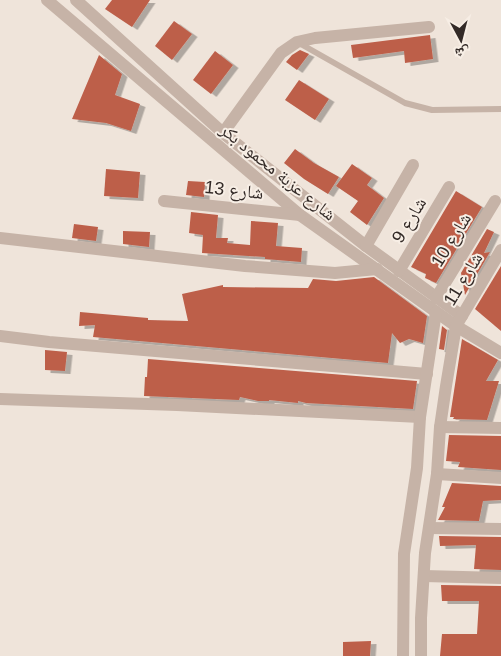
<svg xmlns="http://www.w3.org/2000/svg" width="501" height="656" font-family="Helvetica,'Noto Naskh Arabic',sans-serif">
<defs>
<filter id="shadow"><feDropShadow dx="5.5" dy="3" stdDeviation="0" flood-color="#0004"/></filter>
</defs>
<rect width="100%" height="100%" fill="#efe4da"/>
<!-- building -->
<g fill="#bd5f4a" filter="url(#shadow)">
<polygon points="112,0 150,0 132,27 105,9"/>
<polygon points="174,21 192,34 172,60 155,46"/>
<polygon points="430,35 433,59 405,63 404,51 353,58 351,45"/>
<polygon points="300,50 309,54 297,70 286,62 292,55"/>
<polygon points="215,51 233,65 211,94 193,80"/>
<polygon points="99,55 122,74 115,95 140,104 131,131 106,123 72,119"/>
<polygon points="299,80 329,99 315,120 285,100"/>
<polygon points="295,149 314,163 339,177 328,194 304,179 284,163"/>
<polygon points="352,164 372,178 367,185 384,198 367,225 350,212 358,201 336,186"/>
<polygon points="106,169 140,172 138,198 104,196"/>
<polygon points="188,181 205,182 204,197 186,195"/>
<polygon points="456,191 482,207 436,283 425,278 426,274 411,267"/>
<polygon points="191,212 218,215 216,238 228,238 227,243 250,245 251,221 278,223 276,246 302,248 301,262 265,259 265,257 202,253 203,235 189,233"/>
<polygon points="74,224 98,227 96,241 72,238"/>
<polygon points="487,229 494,232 484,253 490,252 465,295 461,273"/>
<polygon points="123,231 150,232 149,247 123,244"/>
<polygon points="501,266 501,331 475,309"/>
<polygon points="374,277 427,316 423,343 409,339 400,343 392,333 388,363 93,337 95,325 79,326 80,312 148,318 148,320 188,321 182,294 223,285 223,287 308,288 313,279 336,281"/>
<polygon points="442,326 447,330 444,350 439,349"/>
<polygon points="462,339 498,360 486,381 499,381 487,420 453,419 454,417 450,417"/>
<polygon points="45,350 67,352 65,371 45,370"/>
<polygon points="148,359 417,381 413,409 306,403 298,401 298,403 269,400 269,401 258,401 240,397 239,400 144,396 145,377 147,377"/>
<polygon points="449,435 501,436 501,470 458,467 460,462 446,461"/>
<polygon points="452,483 501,486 501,500 483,501 479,521 438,520 445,507 442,507"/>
<polygon points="439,536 501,537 501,570 474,569 476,545 440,546"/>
<polygon points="441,585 501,586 501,656 440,656 442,634 477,634 479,601 442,601"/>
<polygon points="371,641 370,656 343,656 343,642"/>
</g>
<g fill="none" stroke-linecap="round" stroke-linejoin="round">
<!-- lane -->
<polyline stroke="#c6b3a7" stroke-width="6" points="299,43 405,103 432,110 501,109"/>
<!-- street -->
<g stroke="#c6b3a7" stroke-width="12">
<polyline points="47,0 300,215 456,326 501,353"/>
<polyline points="76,0 223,133 366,246 462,316"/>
<polyline points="223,133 281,53 297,42 315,38 429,27"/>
<polyline points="164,201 300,215"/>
<polyline points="0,238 245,266 335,273 377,269"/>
<polyline points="366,246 413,165"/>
<polyline points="399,271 449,187"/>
<polyline points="436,298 495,201"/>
<polyline points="0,336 49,342 427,374"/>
<polyline points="0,399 177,405 420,417"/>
<polyline points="440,427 501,428"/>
<polyline points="437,474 501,478"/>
<polyline points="429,528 501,529"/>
<polyline points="424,576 501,578"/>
<polyline points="403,656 404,554 417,468 420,417 436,312"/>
<polyline points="421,656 421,618 425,553 437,474 440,427 446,386 456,326 501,250"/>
</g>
</g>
<g text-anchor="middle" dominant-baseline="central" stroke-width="4" stroke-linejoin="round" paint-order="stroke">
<!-- street labels -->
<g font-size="18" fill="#332a27" stroke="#f7eee5">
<text transform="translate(278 172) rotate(39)">شارع عزبة محمود بكر</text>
<text transform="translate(234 190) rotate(6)">شارع 13</text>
<text transform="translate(409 220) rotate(-59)">شارع 9</text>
<text transform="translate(451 240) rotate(-58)">شارع 10</text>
<text transform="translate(463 279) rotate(-59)">شارع 11</text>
</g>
</g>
<!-- north arrow -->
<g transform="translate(461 40) rotate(173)" stroke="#f7eee5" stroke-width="4" paint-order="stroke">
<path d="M0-4L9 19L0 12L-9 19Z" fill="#332a27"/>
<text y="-8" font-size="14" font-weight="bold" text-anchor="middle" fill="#332a27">ش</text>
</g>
</svg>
